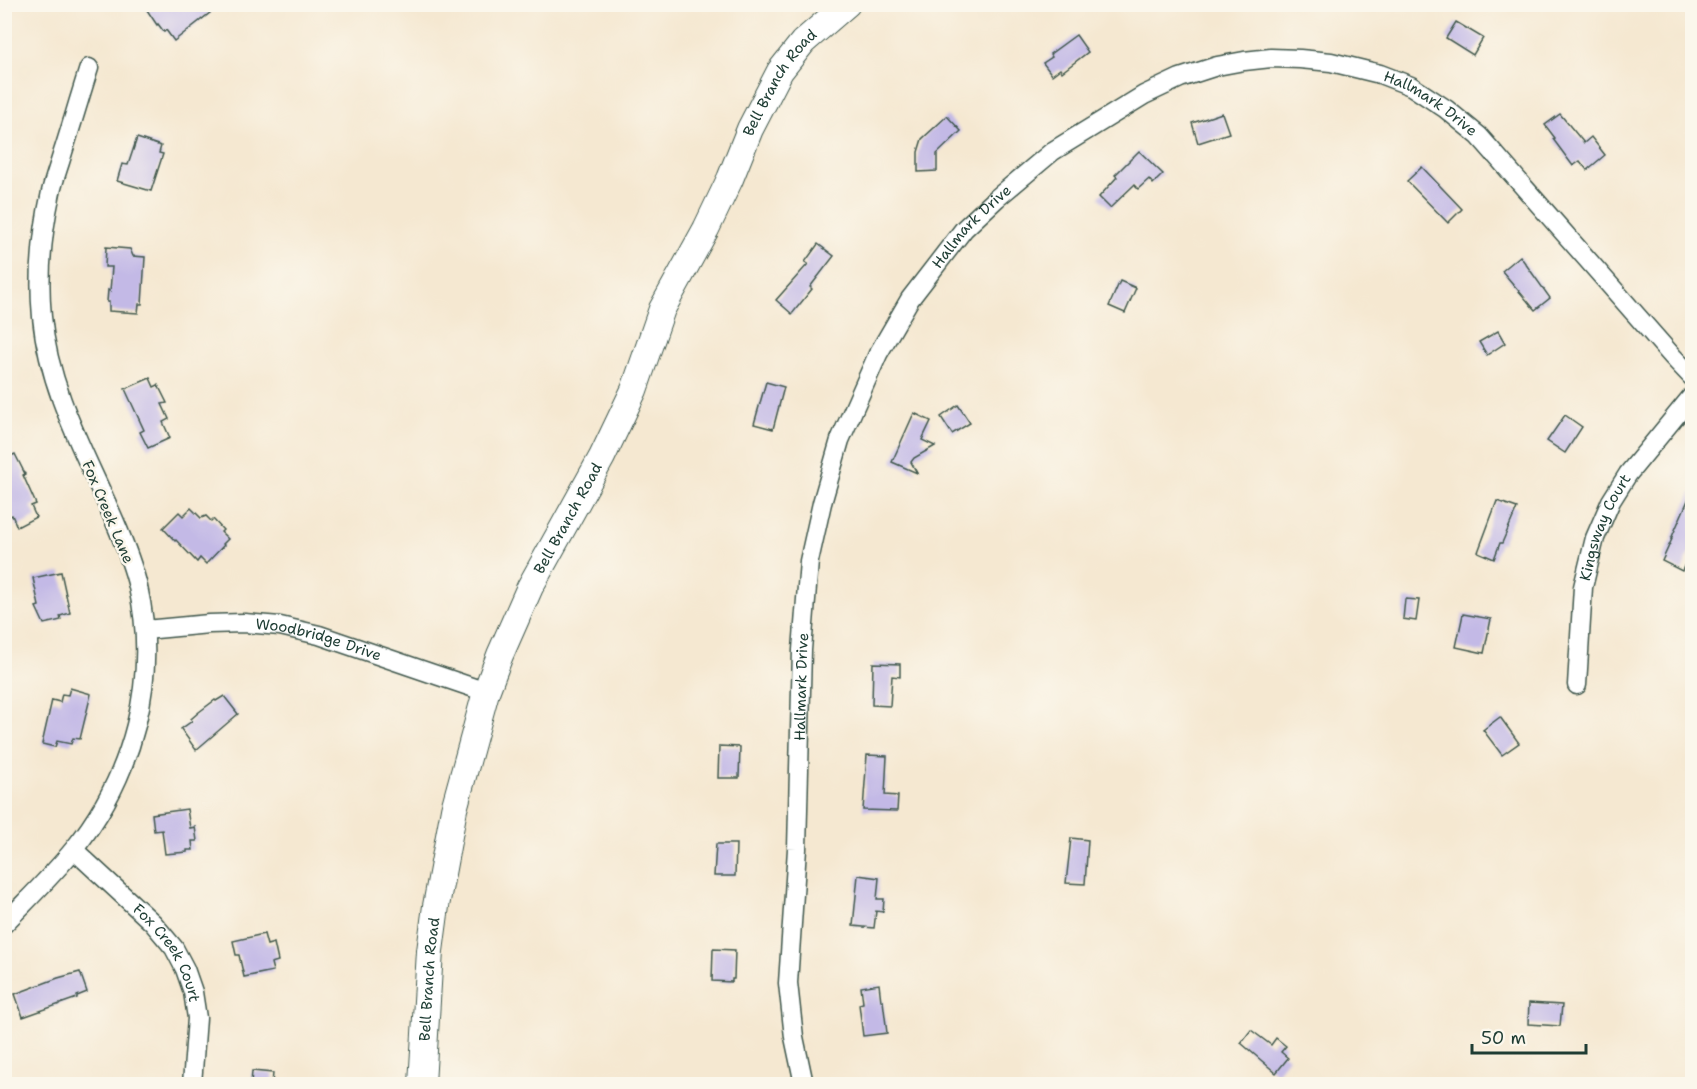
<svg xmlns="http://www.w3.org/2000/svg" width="1697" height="1089" font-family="'Shantell Sans',sans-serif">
<rect width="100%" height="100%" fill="#fbf7ec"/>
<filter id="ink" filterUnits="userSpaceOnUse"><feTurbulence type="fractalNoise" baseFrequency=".0167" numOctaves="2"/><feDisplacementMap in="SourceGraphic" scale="12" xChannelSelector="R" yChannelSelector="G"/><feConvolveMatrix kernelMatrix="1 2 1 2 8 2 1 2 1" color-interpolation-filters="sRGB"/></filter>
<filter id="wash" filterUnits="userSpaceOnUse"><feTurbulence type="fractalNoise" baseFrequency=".008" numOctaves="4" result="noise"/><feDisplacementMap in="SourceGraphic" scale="24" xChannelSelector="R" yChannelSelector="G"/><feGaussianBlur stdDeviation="1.35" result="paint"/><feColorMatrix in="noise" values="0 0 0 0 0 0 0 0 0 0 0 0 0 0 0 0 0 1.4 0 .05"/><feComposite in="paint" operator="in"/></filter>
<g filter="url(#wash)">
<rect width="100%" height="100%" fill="#f5e8d1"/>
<g id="blocks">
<!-- building -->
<g fill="#c3b9e6">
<polygon points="143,4 183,4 187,9 194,4 205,4 211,12 174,41 166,30 164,32 158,24 157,25"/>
<polygon points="1456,22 1483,38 1473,55 1446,38"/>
<polygon points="1076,35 1088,52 1062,72 1060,69 1052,75 1043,63 1052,57 1050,54"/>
<polygon points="1222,113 1229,133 1198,143 1192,123"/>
<polygon points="1560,114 1584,143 1591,137 1605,155 1587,170 1580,161 1573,166 1553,139 1555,138 1545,125"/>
<polygon points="947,116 961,131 937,154 937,171 918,172 918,152 922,139"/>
<polygon points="137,138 161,146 159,153 163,154 151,191 117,181 122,164 128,165"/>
<polygon points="1139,151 1163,174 1153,184 1149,179 1138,189 1134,185 1110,208 1099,197 1117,177 1115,175"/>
<polygon points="1422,167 1462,209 1448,223 1407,181"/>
<polygon points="818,244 834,256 810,287 812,289 792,314 776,300 808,264 805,262"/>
<polygon points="106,247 130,249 133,256 145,257 142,304 139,304 138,313 109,311 109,302 107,302 108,290 110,291 112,267 105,267"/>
<polygon points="1520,256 1550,298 1535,310 1502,271"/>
<polygon points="1120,281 1136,288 1125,313 1109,306"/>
<polygon points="1498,331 1505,343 1487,355 1479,342"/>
<polygon points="150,378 154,387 158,385 167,403 162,404 169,419 163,422 170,438 148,448 140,432 144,430 125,389"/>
<polygon points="766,382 784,387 773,429 754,424"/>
<polygon points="958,405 970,423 952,434 941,417"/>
<polygon points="914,413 931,421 922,440 935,446 914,458 911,462 917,473 892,462"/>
<polygon points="1565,415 1582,427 1565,453 1547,441"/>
<polygon points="15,454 25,474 23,475 36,504 31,506 36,517 17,527 12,515 8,517 4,511 4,459"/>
<polygon points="1692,491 1692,548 1682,571 1662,561 1672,539 1671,539"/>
<polygon points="1497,501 1517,508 1502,543 1500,543 1494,559 1478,552"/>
<polygon points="191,508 201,518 206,516 211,521 213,519 223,530 221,532 228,539 223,544 224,545 206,564 200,558 197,562 176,540 175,541 163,528 179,512 183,516"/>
<polygon points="61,572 70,613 60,616 61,620 44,624 36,607 39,606 33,578"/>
<polygon points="1405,599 1419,600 1416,621 1403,619"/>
<polygon points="1463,614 1491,619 1484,653 1456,647"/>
<polygon points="873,663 900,664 900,677 892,676 890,706 872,705"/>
<polygon points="70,688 91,694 80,739 73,738 71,744 57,741 55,747 42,744 52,700 60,702 62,694 68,695"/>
<polygon points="224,696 238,714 196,750 181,729 192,721 191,719 199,712 215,700 216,701"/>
<polygon points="1500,717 1519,743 1502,755 1483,730"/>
<polygon points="719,746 740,747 739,778 718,778"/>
<polygon points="867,755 887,756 885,795 898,796 897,811 863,810"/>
<polygon points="187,809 190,828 195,827 197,841 192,841 193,850 187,850 187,852 165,854 162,830 154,831 152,814"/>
<polygon points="1071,838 1088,840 1085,884 1066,883"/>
<polygon points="716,844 736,844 735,876 714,876"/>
<polygon points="858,875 879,878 877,899 884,899 883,912 876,911 874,928 853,926"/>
<polygon points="264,934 267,945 274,943 278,961 271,963 273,971 244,977 239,955 236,955 233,941"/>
<polygon points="713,949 735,950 734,979 732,979 732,982 712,981"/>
<polygon points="80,972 87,992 77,996 77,998 23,1017 15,994 58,978"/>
<polygon points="879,984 881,1001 883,1001 887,1033 863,1036 859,1004 863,1003 861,987"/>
<polygon points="1529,1003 1562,1005 1560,1026 1528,1024"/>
<polygon points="1251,1030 1271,1045 1276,1038 1286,1046 1281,1052 1288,1058 1276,1073 1241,1043"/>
<polygon points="252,1071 273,1073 272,1084 251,1084"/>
</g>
</g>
</g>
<g filter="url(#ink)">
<use href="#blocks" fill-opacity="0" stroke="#3f574c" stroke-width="1.5"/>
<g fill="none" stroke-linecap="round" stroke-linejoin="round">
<defs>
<g id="street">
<path id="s1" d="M145 630 209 624 244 623 280 626 319 635 486 692"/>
<path id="s2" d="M1577 685 1583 587 1595 538 1611 501 1628 474 1692 396"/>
<path id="s3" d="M74 850 153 923 174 948 185 969 193 992 197 1018 192 1084"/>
<path d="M4 924C28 899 53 875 74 849 133 776 159 679 138 587 133 565 124 543 115 522 86 455 49 391 42 317 38 276 42 233 51 192 54 179 59 166 63 152 72 124 80 96 89 68"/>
<path id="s4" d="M804 1084 794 1037 788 983 797 849 802 650 809 561 822 503 840 440 878 354 910 299 964 229 997 198 1053 151 1144 95 1180 78 1217 66 1244 61 1271 58 1300 59 1331 62 1380 74 1411 86 1446 109 1479 136 1673 357 1692 377"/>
</g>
<g id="secondary">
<path id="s5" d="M422 1084 430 951 436 906 454 809 486 692 500 655 530 587 602 457 634 390 662 309 706 229 730 179 750 129 780 71 803 42 847 4"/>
</g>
</defs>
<!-- street casing -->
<use href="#street" stroke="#3f574c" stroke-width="21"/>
<!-- secondary casing -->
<use href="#secondary" stroke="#3f574c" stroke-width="28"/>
<!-- street -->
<use href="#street" stroke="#fff" stroke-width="18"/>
<!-- secondary -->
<use href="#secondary" stroke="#fff" stroke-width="26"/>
</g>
</g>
<g text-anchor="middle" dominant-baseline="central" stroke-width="5" stroke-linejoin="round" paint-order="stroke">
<!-- street labels -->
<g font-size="15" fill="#1f3d34" stroke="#fbf7ec">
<text stroke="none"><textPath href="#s5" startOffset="1077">Bell Branch Road</textPath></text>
<text stroke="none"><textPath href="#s4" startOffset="1424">Hallmark Drive</textPath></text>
<text stroke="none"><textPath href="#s4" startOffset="903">Hallmark Drive</textPath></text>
<text transform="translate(108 512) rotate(67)">Fox Creek Lane</text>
<text stroke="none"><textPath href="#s5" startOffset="591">Bell Branch Road</textPath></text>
<text stroke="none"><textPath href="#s2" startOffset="162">Kingsway Court</textPath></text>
<text stroke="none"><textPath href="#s1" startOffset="176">Woodbridge Drive</textPath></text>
<text stroke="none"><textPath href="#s4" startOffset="399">Hallmark Drive</textPath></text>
<text stroke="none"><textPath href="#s3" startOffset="141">Fox Creek Court</textPath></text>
<text stroke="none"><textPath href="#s5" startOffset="105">Bell Branch Road</textPath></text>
</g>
</g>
<!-- margin -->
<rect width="1697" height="1089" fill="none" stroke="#fbf7ec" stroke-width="24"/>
<!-- scale -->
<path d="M1472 1044v9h114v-9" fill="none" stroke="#1f3d34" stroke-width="3"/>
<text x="1481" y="1044" font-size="18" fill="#1f3d34" stroke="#fbf7ec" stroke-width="4.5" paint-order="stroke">50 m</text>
</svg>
